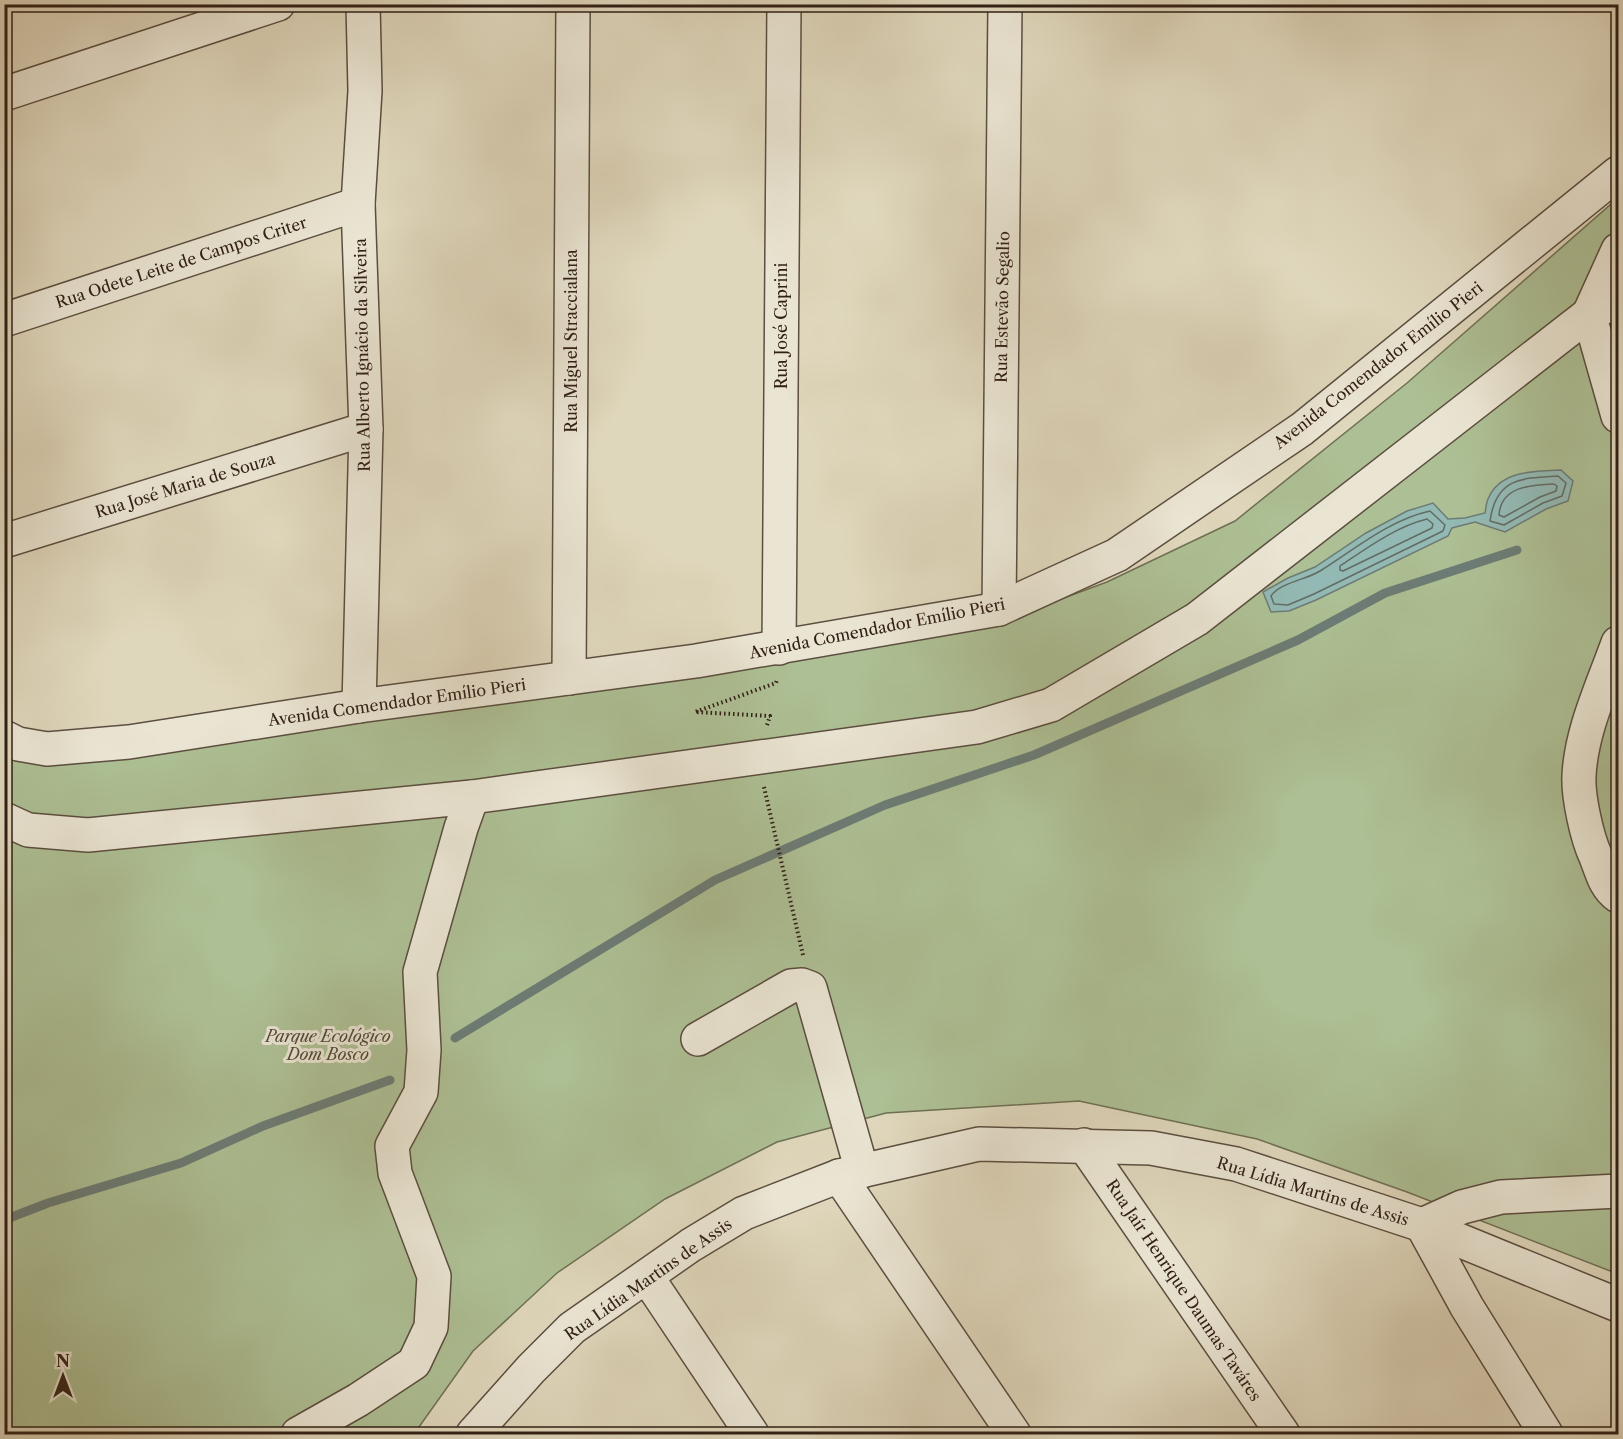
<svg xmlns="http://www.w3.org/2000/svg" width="1623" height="1439" font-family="'Libre Caslon Text',serif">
<rect width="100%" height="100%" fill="#dfd7bc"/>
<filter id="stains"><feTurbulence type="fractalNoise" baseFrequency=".00333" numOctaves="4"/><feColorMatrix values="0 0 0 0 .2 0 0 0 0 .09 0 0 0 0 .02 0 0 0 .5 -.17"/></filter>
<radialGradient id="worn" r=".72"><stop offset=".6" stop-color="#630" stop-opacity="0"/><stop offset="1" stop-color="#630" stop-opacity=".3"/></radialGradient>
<!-- green -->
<polygon fill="#adbf94" stroke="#6f7055" stroke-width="1.5" points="1618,198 1618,1274 1407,1192 1257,1139 1079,1101 886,1113 777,1142 665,1199 557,1273 473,1351 414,1434 5,1434 4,754 1010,618 1107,582 1235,521 1407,383"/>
<!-- water -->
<path fill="#93b9b4" stroke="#6c7c75" stroke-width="1.5" d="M1561 470 1573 481 1568 501 1546 509 1505 532 1475 522 1452 528 1448 536 1316 600 1289 611 1271 612 1263 592 1288 578 1315 567 1366 533 1407 511 1433 503 1448 519 1465 518 1485 513C1486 509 1486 503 1488 499 1500 470 1536 471 1561 470Z"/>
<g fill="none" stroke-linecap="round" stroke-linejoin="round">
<!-- shore -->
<g stroke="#626c65" stroke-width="1.5">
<path d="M1558 476 1566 483 1562 496 1543 503 1504 525 1490 521C1496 478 1521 478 1558 476Z"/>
<path d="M1554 484 1557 486 1556 491 1540 497 1504 517 1499 515C1501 486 1531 485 1554 484Z"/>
<path d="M1430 511 1445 525 1443 531 1314 594 1288 605 1274 604 1271 596C1281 582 1306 580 1320 571 1355 549 1389 520 1430 511Z"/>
<path d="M1427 519 1433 524 1432 528 1343 571 1340 570V566C1367 548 1395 527 1427 519Z"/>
</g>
<!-- stream -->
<g stroke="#6c7c75" stroke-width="9">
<polyline points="455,1038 715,880 885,805 1034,755 1298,640 1385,593 1517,550"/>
<polyline points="4,1220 48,1203 181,1163 263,1126 390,1080"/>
</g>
<defs>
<g id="minor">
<polyline points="4,94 278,4"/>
<polyline points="1618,250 1589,314 1618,416"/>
<polyline points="4,320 358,204"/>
<polyline points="4,541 366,429"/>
<polyline points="999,609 1005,4"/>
<path d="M1618 643C1603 685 1581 731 1579 776 1578 797 1587 838 1596 857 1602 872 1605 887 1618 896"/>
<polyline points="779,648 784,4"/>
<polyline points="569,678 573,4"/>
<polyline points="359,706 366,429 358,204 365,91 363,4"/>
<polyline points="4,737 18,744 47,749 129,742 359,706 696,661 999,609 1117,555 1302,429 1618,173"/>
<polyline points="4,819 28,830 88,835 472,797"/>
<polyline points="698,1039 791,986 802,985 810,988 862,1171"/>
<polyline points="1084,1145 1283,1434"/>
<polyline points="839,1176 1014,1434"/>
<polyline points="647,1277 752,1434"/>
<polyline points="298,1434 358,1400 414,1363 431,1327 434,1276 395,1173 392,1146 421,1092 424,1050 420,972 461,828 472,797 977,727 1051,705 1197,619 1589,314 1618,301"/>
<polyline points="473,1434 531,1369 572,1328 691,1245 744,1213 839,1176 979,1144 1151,1148 1236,1164 1422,1225 1618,1305"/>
<polyline points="1546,1434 1467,1307 1422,1225 1462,1207 1501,1197 1618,1191"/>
</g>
</defs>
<!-- minor casing -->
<use href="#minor" stroke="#5c4e40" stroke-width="36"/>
<!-- path -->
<g stroke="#312016" stroke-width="4" stroke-dasharray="1.5 3" stroke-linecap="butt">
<polyline points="767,725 770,716 695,712 776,683 777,680"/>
<polyline points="764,787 803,955"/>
</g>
<!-- minor -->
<use href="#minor" stroke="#eae5d3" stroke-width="33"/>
</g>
<g text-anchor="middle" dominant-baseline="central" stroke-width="6" stroke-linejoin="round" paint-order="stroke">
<!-- street labels -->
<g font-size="16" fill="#312016" stroke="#eae5d3">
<text transform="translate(181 262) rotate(-18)">Rua Odete Leite de Campos Criter</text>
<text transform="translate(1002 307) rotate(-89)">Rua Estevão Segalio</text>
<text transform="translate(781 326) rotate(-90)">Rua José Caprini</text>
<text transform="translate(571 341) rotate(-90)">Rua Miguel Straccialana</text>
<text transform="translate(362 355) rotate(-91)">Rua Alberto Ignácio da Silveira</text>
<text transform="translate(1378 365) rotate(-38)">Avenida Comendador Emílio Pieri</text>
<text transform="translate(185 485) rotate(-17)">Rua José Maria de Souza</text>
<text transform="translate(877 628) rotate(-11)">Avenida Comendador Emílio Pieri</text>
<text transform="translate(397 702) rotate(-8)">Avenida Comendador Emílio Pieri</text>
<text transform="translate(1313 1191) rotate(17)">Rua Lídia Martins de Assis</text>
<text transform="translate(648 1279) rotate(-35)">Rua Lídia Martins de Assis</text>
<text transform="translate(1184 1290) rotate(56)">Rua Jaír Henrique Daumas Taváres</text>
</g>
<!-- park labels -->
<g font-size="16" font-style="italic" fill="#504836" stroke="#eae5d3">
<text x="328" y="1036">Parque Ecológico<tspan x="328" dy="18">Dom Bosco</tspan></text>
</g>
</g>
<!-- margin -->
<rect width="1623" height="1439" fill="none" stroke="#dfd7bc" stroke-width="24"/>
<rect x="6" y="6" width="1611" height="1427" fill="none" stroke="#312016" stroke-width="3"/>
<rect x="12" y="12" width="1599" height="1415" fill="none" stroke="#312016" stroke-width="1.5"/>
<!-- north arrow -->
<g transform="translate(63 1376)" stroke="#eae5d3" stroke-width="4.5" paint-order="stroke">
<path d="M0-4.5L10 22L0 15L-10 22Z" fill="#312016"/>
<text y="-9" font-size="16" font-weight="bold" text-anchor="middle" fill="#312016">N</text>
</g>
<rect width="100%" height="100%" filter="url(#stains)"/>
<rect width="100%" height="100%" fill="url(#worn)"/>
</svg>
